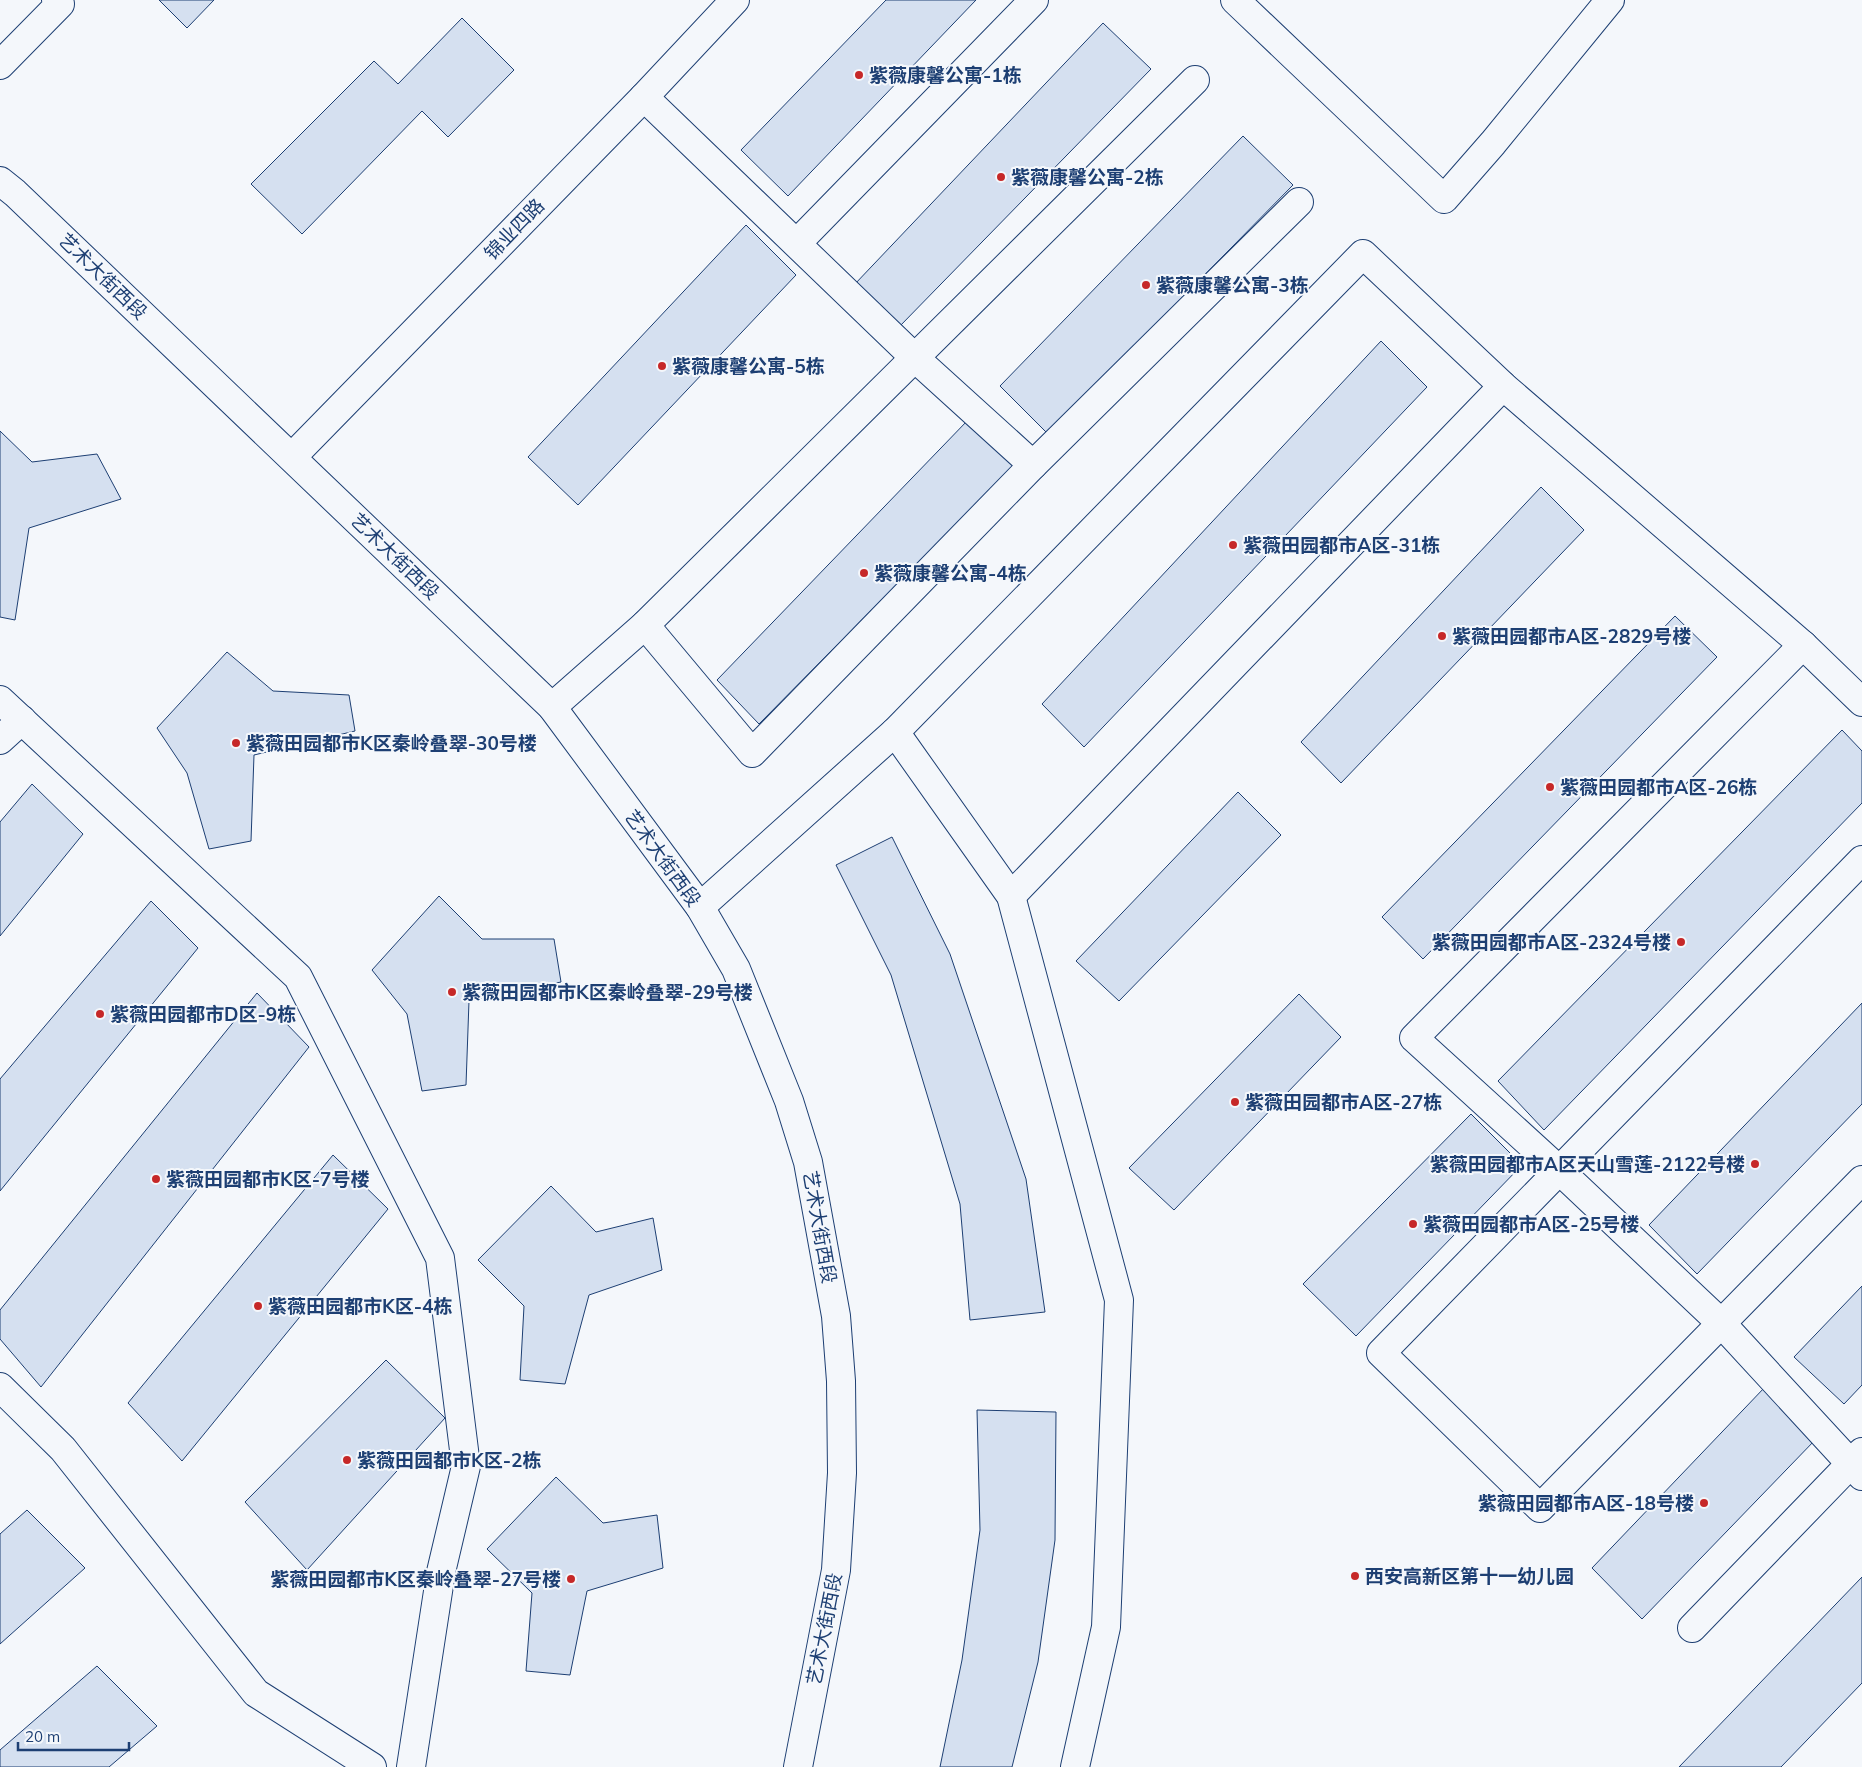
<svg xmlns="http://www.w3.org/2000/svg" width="1862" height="1767" font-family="Mulish,'Noto Sans SC',sans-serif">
<rect width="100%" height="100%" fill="#f4f7fb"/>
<!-- building -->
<g fill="#d5e0f0" stroke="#1d3f73">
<polygon points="159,0 214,0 187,28"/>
<polygon points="886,0 976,0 788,196 741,150"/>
<polygon points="462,18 514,70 448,137 422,111 302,234 251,184 374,61 398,84"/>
<polygon points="1103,23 1151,69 899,327 854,285"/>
<polygon points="1243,136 1293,185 1048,434 1000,386"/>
<polygon points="746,225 796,275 578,505 528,457"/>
<polygon points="1381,341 1427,387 1084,747 1042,704"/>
<polygon points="968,420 1014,466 759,724 717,680"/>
<polygon points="0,431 32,462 97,454 121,499 29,528 15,620 0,617"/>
<polygon points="1541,487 1584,530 1341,783 1301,742"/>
<polygon points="1675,616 1717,657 1423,959 1382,917"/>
<polygon points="227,652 273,691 349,695 355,731 254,755 251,841 209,849 187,773 157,728"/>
<polygon points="1842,730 1862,751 1862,803 1544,1130 1498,1081"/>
<polygon points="32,784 83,834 0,936 0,822"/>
<polygon points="1238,792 1281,835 1119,1001 1076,961"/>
<polygon points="892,837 950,954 1026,1179 1045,1312 970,1320 960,1204 891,975 836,865"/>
<polygon points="439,896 482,939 554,939 561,982 469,1001 466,1085 422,1091 407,1014 372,970"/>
<polygon points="151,901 198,948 0,1191 0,1079"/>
<polygon points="257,993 309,1047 41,1387 0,1339 0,1310"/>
<polygon points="1299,994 1341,1037 1174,1210 1129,1168"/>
<polygon points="1862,1003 1862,1104 1697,1274 1649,1225"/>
<polygon points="1471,1114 1522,1165 1356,1336 1303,1284"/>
<polygon points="333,1155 388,1209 182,1461 128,1403"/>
<polygon points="551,1186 596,1232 653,1218 662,1270 589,1295 565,1384 520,1380 524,1306 478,1260"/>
<polygon points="1862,1286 1862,1385 1844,1404 1794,1357"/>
<polygon points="386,1360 445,1418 307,1570 245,1502"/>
<polygon points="1765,1387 1816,1439 1642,1619 1592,1568"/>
<polygon points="977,1410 1056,1412 1055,1540 1038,1662 1012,1767 940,1767 962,1660 980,1530"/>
<polygon points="556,1477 603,1523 657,1515 663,1568 587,1591 570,1675 526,1671 532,1593 487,1549"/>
<polygon points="27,1510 85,1568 0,1644 0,1534"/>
<polygon points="1862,1577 1862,1683 1781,1767 1679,1767"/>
<polygon points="97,1666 157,1726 109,1767 0,1767 0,1750"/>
</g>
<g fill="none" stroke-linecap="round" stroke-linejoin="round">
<defs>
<g id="street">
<polyline points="1235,0 1444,199 1493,143 1610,0"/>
<polyline points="0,65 60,4 56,0"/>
<polyline points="644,97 915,358 1033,465 1299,202"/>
<polyline points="797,243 1034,0"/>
<polyline points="1033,465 752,753 645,625 1195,80"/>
<polyline points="1803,645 1414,1038 1559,1170 1722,1324 1862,1476"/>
<polyline points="0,700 298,977 440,1258 466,1466 441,1572 411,1767"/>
<polyline points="552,707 645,625"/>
<polyline points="895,732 1011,896 1119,1300 1106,1627 1075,1767"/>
<polyline points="0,740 22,720"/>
<polyline points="1862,860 1381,1353 1540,1508 1862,1180"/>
<polyline points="1011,896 1503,386"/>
<polyline points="700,907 895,732 1363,254 1503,386 1803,645 1862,702"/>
<polyline points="0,1387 63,1449 256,1693 372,1767"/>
<polyline points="1692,1628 1862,1452"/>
</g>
<g id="secondary">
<polyline points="0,181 15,193 552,707 700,907 736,969 789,1101 808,1162 836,1316 841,1381 842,1473 836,1570 798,1767"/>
<polyline points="292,457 644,97 735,0"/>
</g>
</defs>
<!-- street casing -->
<use href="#street" stroke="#1d3f73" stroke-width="30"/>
<!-- secondary casing -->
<use href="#secondary" stroke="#1d3f73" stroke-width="30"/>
<!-- street -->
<use href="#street" stroke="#f4f7fb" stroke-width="28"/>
<!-- secondary -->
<use href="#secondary" stroke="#f4f7fb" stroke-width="28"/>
</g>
<!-- markers -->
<g fill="#c62828" stroke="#f4f7fb" stroke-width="2">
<circle cx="859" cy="75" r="5"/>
<circle cx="1001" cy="177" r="5"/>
<circle cx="1146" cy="285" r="5"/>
<circle cx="662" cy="366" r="5"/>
<circle cx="1233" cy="545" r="5"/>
<circle cx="864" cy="573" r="5"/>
<circle cx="1442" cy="636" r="5"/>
<circle cx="236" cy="743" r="5"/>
<circle cx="1550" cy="787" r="5"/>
<circle cx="1681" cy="942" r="5"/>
<circle cx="452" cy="992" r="5"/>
<circle cx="100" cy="1014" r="5"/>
<circle cx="1235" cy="1102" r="5"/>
<circle cx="1755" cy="1164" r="5"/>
<circle cx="156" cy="1179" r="5"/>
<circle cx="1413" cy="1224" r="5"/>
<circle cx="258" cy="1306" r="5"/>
<circle cx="347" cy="1460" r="5"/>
<circle cx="1704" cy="1503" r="5"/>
<circle cx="1355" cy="1576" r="5"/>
<circle cx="571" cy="1579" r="5"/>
</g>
<g text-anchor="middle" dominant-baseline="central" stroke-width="4" stroke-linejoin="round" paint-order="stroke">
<!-- poi labels -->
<g font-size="19" font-weight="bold" fill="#1d3f73" stroke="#f4f7fb" text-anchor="start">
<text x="869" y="75">紫薇康馨公寓-1栋</text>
<text x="1011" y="177">紫薇康馨公寓-2栋</text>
<text x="1156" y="285">紫薇康馨公寓-3栋</text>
<text x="672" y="366">紫薇康馨公寓-5栋</text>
<text x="1243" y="545">紫薇田园都市A区-31栋</text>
<text x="874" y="573">紫薇康馨公寓-4栋</text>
<text x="1452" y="636">紫薇田园都市A区-2829号楼</text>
<text x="246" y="743">紫薇田园都市K区秦岭叠翠-30号楼</text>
<text x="1560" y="787">紫薇田园都市A区-26栋</text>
<text x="1671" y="942" text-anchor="end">紫薇田园都市A区-2324号楼</text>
<text x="462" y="992">紫薇田园都市K区秦岭叠翠-29号楼</text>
<text x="110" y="1014">紫薇田园都市D区-9栋</text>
<text x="1245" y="1102">紫薇田园都市A区-27栋</text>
<text x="1745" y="1164" text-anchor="end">紫薇田园都市A区天山雪莲-2122号楼</text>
<text x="166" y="1179">紫薇田园都市K区-7号楼</text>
<text x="1423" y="1224">紫薇田园都市A区-25号楼</text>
<text x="268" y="1306">紫薇田园都市K区-4栋</text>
<text x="357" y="1460">紫薇田园都市K区-2栋</text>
<text x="1694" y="1503" text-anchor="end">紫薇田园都市A区-18号楼</text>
<text x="1365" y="1576">西安高新区第十一幼儿园</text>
<text x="561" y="1579" text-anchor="end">紫薇田园都市K区秦岭叠翠-27号楼</text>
</g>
<!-- street labels -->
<g font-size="19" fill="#1d3f73" stroke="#f4f7fb">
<text transform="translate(514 229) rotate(-46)">锦业四路</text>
<text transform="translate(103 276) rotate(44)">艺术大街西段</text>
<text transform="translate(395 556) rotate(44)">艺术大街西段</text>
<text transform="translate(663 858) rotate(54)">艺术大街西段</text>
<text transform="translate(820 1227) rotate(80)">艺术大街西段</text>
<text transform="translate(824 1629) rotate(-79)">艺术大街西段</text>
</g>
</g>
<!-- scale -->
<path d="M18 1742v8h111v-8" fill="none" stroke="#1d3f73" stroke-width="2.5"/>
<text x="25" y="1742" font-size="15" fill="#1d3f73" stroke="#f4f7fb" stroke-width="4" paint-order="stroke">20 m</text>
</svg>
